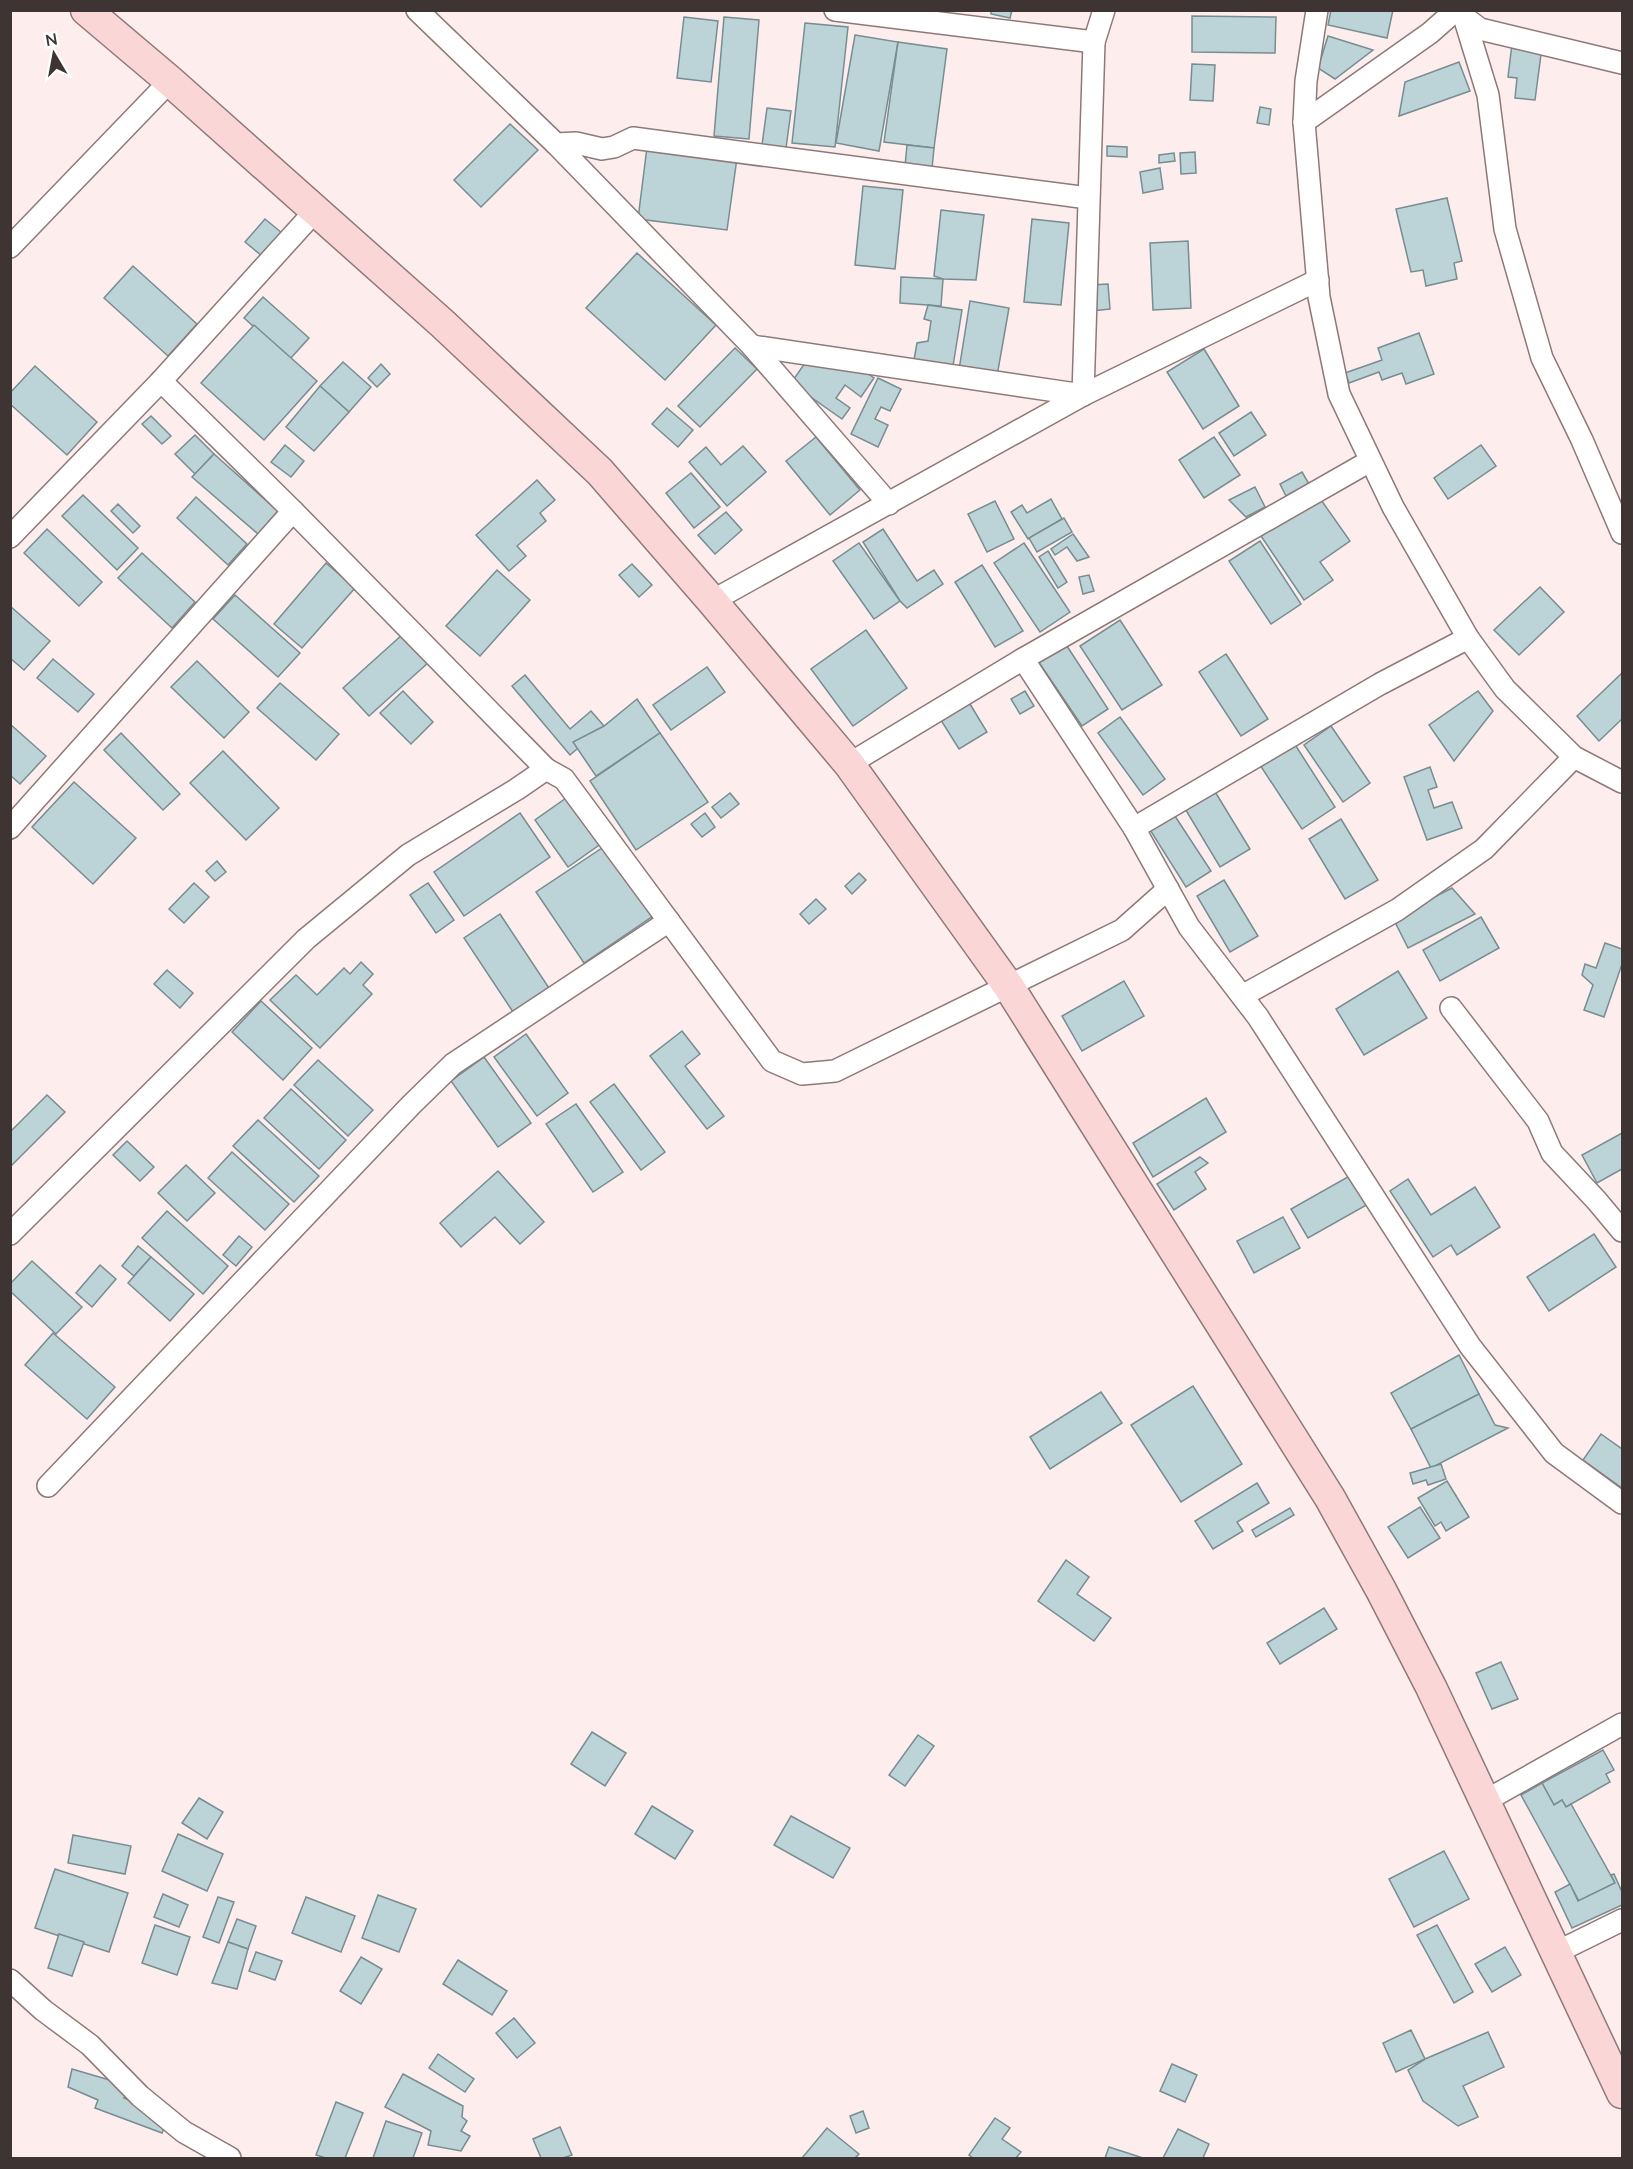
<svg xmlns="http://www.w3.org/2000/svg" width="1633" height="2169" font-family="'Nunito Sans',sans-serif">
<rect width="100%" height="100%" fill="#fdeeed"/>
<!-- building -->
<g fill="#bcd3d8" stroke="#778d91" stroke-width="1.5">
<polygon points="991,10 1012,10 1010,18 991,14"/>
<polygon points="1331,10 1393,10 1387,38 1328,25"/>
<polygon points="1192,16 1276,17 1275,53 1192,52"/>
<polygon points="684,17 718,21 711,82 677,78"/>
<polygon points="724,17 759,20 749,139 714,136"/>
<polygon points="805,23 848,27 835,147 792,143"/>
<polygon points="855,35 898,42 879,151 836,143"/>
<polygon points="1328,36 1373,50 1335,79 1318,68"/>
<polygon points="898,42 947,49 934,148 884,142"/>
<polygon points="1512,44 1542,47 1535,100 1515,98 1517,78 1508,77"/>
<polygon points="1459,62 1470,91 1399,116 1405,82"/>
<polygon points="1192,64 1215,65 1213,101 1190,100"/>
<polygon points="1260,107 1271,109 1269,125 1257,123"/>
<polygon points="767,108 791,111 786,148 762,145"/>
<polygon points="510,124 538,150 481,207 454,180"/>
<polygon points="907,145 934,148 932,169 905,166"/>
<polygon points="1107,146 1127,147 1127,157 1107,156"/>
<polygon points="647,147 737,158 727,230 638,219"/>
<polygon points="1195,152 1196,173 1181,174 1180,153"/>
<polygon points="1174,153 1175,161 1159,163 1159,155"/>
<polygon points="1160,168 1163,189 1143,193 1140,172"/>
<polygon points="863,186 903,190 895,269 855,265"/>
<polygon points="1447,198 1462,261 1454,263 1457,279 1426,286 1423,270 1411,272 1396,209"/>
<polygon points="941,210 984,215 976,280 943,279 934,276"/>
<polygon points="265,219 282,233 262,256 245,242"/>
<polygon points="1032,219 1069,223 1061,305 1024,302"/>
<polygon points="1188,241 1191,308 1153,310 1150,243"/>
<polygon points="637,253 716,325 665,380 586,308"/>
<polygon points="133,266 197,324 168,356 104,298"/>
<polygon points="901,277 943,279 941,306 900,303"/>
<polygon points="1108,284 1110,309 1092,311 1090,285"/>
<polygon points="263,297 309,338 290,359 244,318"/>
<polygon points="970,301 1009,308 997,376 959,370"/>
<polygon points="928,305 962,310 953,366 914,360 917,343 928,341 931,321 924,319"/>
<polygon points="254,325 317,381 264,440 201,383"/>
<polygon points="1419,333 1434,374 1406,384 1402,373 1382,380 1379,372 1349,383 1345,373 1382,360 1378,348"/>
<polygon points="735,348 757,369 700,427 678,406"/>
<polygon points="1204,349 1239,406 1203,429 1167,372"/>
<polygon points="812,353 840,355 874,378 861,397 845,385 836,398 850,408 842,419 791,383"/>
<polygon points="343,362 371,387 349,412 320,386"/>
<polygon points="381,364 390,374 377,387 368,378"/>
<polygon points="35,366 97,422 67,455 10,404 10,393"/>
<polygon points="878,378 901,389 890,411 881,407 875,419 888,425 878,447 851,434"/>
<polygon points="320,386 349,412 314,451 286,427"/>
<polygon points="667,408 693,430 678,447 652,424"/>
<polygon points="1251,412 1266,435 1234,456 1219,433"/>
<polygon points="151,416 171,436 162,444 142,424"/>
<polygon points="195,435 214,454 195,474 175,454"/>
<polygon points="816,437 860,490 830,515 786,461"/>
<polygon points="1214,437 1240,475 1204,498 1179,460"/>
<polygon points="285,445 304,461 291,477 271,462"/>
<polygon points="1481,445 1496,466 1448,499 1434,478"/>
<polygon points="743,446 766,472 727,506 689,462 706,447 721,465"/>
<polygon points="214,454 278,511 258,534 192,477"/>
<polygon points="1302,472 1309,484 1286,496 1280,484"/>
<polygon points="691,473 720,507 694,528 666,493"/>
<polygon points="537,480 555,500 540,513 546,521 517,546 526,556 509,571 476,535"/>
<polygon points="1255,487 1265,507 1246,517 1229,500"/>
<polygon points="83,495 138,548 117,570 62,516"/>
<polygon points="196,497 247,544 228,565 177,518"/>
<polygon points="1319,497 1350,541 1320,562 1333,580 1304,600 1261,536"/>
<polygon points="1051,499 1062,519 1028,539 1011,512 1022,505 1027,513"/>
<polygon points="995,501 1014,539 987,552 968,514"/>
<polygon points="118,504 140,526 133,533 111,511"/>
<polygon points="726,512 742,530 715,554 698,535"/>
<polygon points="1064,518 1072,532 1037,552 1029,538"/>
<polygon points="47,529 102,582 79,606 24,553"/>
<polygon points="883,529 917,581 934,570 943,584 907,608 900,601 863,542"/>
<polygon points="1073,534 1089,557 1077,561 1067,547 1055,555 1051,549"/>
<polygon points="1260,541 1301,604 1271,624 1229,561"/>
<polygon points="859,543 900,601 874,619 833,561"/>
<polygon points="1024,543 1070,612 1040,632 994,563"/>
<polygon points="1048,551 1067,582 1058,588 1039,557"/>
<polygon points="142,553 195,602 172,628 118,578"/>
<polygon points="326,563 355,588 302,648 274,624"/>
<polygon points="632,564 652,585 639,597 619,575"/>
<polygon points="982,565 1023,631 995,647 955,582"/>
<polygon points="497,570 530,600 480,656 446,626"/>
<polygon points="1089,575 1094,591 1083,594 1079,577"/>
<polygon points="1540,587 1564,612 1519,655 1494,630"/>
<polygon points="235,595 300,653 278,677 213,619"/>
<polygon points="10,606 50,641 24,670 10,658"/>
<polygon points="1120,620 1162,685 1122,710 1080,646"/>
<polygon points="866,630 907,688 853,726 811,669"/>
<polygon points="403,634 429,662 369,716 343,688"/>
<polygon points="1065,643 1108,709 1082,726 1038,661"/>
<polygon points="1226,654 1268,719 1241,736 1199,672"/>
<polygon points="53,659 94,694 78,712 37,678"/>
<polygon points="197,661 249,712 224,738 171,687"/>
<polygon points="707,667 725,692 671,730 653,705"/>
<polygon points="1622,673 1622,719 1599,741 1577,716"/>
<polygon points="525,675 570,729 591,711 604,726 570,755 512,686"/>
<polygon points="280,683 339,734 316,760 257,708"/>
<polygon points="403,691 433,722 411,744 380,713"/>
<polygon points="1025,691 1034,706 1020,714 1011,699"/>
<polygon points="1478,691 1493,711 1454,761 1429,725"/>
<polygon points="637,699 660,733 596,776 573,742 604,726"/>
<polygon points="967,699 987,732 959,749 939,717"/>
<polygon points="1120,717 1165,779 1143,795 1098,733"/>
<polygon points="10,724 46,756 20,784 10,775"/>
<polygon points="1331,726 1370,783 1343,802 1304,745"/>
<polygon points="121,733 180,794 163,810 104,750"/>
<polygon points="660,733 708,802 636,850 590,781"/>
<polygon points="1294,743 1335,807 1302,829 1260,765"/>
<polygon points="223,751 279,808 246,840 190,783"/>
<polygon points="1430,767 1437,787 1428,790 1434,808 1452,802 1462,828 1427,840 1404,777"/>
<polygon points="74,782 136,838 93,884 32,827"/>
<polygon points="1214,790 1250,849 1220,867 1184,807"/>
<polygon points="730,793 739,804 721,818 712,807"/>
<polygon points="569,796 602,843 568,867 535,820"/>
<polygon points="1171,810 1211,871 1186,887 1147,825"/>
<polygon points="520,813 550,857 464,916 434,872"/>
<polygon points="705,813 715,827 702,837 691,824"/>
<polygon points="1341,819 1378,880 1345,899 1309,839"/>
<polygon points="605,846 653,916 584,963 536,892"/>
<polygon points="217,861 226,872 215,881 206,871"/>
<polygon points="859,873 866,880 852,894 845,886"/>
<polygon points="1224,880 1258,936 1230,952 1197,896"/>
<polygon points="194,883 209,897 184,923 169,909"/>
<polygon points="428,883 454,920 436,933 410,895"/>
<polygon points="1452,888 1475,914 1408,948 1393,918"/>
<polygon points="816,899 826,909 809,924 800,914"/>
<polygon points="500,914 549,988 513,1012 464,938"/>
<polygon points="1481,917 1499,948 1440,981 1423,950"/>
<polygon points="1605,943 1622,949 1622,964 1604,1017 1584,1010 1593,985 1582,975 1585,964 1596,968"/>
<polygon points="361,962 373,974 363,985 372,994 320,1048 270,1000 296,975 317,995 344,968 350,974"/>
<polygon points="167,970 193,993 180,1008 154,984"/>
<polygon points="1398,971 1427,1018 1364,1055 1336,1009"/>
<polygon points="1124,981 1144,1016 1082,1051 1062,1016"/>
<polygon points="261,1001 312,1048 283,1080 232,1032"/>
<polygon points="682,1031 700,1054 685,1066 724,1116 707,1129 650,1056"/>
<polygon points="526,1034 568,1093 537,1116 494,1057"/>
<polygon points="484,1057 531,1123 498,1147 451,1081"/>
<polygon points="318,1060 373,1110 348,1136 294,1085"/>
<polygon points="614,1084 665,1152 641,1170 590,1102"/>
<polygon points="291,1089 346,1140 319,1169 264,1118"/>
<polygon points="47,1095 65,1112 10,1167 10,1132"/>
<polygon points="1206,1098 1226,1132 1153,1177 1133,1143"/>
<polygon points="576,1104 623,1172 593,1192 546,1124"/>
<polygon points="258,1120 319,1176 294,1202 233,1146"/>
<polygon points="1622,1133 1622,1169 1597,1183 1582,1155"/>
<polygon points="127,1141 154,1167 140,1181 113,1155"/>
<polygon points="232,1152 289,1204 265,1230 208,1178"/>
<polygon points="1200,1157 1208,1163 1195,1172 1206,1189 1174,1210 1157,1184"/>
<polygon points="186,1165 215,1193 187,1221 158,1193"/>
<polygon points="498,1171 544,1222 520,1244 495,1217 461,1247 440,1223"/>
<polygon points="1353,1174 1370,1203 1308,1238 1291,1209"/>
<polygon points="1408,1179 1431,1215 1475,1187 1500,1227 1457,1255 1451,1245 1433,1257 1390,1191"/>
<polygon points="167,1211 228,1266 203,1294 142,1238"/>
<polygon points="1283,1217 1300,1248 1254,1273 1237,1241"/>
<polygon points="1594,1234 1616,1267 1549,1311 1527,1277"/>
<polygon points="239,1236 252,1247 236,1266 223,1255"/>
<polygon points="138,1246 151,1257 134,1276 122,1266"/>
<polygon points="151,1257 194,1294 170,1321 128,1283"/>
<polygon points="32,1261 82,1307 56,1334 10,1291 10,1284"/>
<polygon points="100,1265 116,1279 92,1307 76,1293"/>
<polygon points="53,1333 115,1387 87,1419 25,1365"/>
<polygon points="1459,1355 1479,1394 1411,1429 1391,1393"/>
<polygon points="1193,1386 1242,1464 1181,1502 1131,1425"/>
<polygon points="1101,1392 1122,1423 1050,1469 1030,1437"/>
<polygon points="1479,1394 1495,1425 1508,1428 1431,1468 1411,1429"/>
<polygon points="1601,1434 1622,1449 1622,1488 1583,1460"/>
<polygon points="1441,1464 1446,1479 1428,1485 1426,1480 1413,1484 1410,1473"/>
<polygon points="1447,1481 1469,1517 1446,1531 1441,1522 1435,1526 1418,1498"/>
<polygon points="1257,1483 1269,1503 1237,1522 1243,1531 1213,1549 1195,1521"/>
<polygon points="1420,1507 1440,1538 1408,1558 1388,1527"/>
<polygon points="1290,1508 1294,1515 1256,1537 1252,1530"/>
<polygon points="1066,1560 1089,1577 1077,1594 1111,1618 1094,1641 1038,1601"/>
<polygon points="1324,1608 1337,1629 1280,1664 1267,1643"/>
<polygon points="1501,1662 1518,1699 1492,1709 1476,1673"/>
<polygon points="592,1732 626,1753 605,1786 571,1764"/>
<polygon points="918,1735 934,1746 905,1786 889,1775"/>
<polygon points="1603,1750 1614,1770 1606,1774 1610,1782 1566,1807 1562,1800 1554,1805 1542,1783"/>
<polygon points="1542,1783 1554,1805 1562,1800 1566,1807 1571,1804 1615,1883 1579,1901 1521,1795"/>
<polygon points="199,1798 223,1812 207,1839 182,1823"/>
<polygon points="652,1806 693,1831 675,1859 635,1834"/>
<polygon points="791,1816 850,1848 833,1878 774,1845"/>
<polygon points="178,1834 223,1854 207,1891 162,1871"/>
<polygon points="73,1835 131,1846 125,1874 68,1863"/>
<polygon points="1444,1851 1469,1899 1414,1927 1389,1879"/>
<polygon points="55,1869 128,1893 109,1952 35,1928"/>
<polygon points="1614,1874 1622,1892 1622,1905 1572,1928 1555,1892 1570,1884 1578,1901 1615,1883 1611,1875"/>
<polygon points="163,1894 188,1905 179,1927 154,1917"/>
<polygon points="378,1895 416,1909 399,1952 362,1938"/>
<polygon points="218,1897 234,1902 219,1943 203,1937"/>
<polygon points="306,1897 355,1916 341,1952 292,1933"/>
<polygon points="237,1919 256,1926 248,1949 228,1942"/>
<polygon points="155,1925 190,1937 177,1975 142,1963"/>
<polygon points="1437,1925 1473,1992 1454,2003 1417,1935"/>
<polygon points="59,1934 84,1942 72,1976 48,1968"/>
<polygon points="228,1942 248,1949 237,1989 212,1983"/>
<polygon points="1505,1947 1521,1975 1492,1992 1475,1964"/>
<polygon points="256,1952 282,1961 275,1980 249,1971"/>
<polygon points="361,1957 382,1969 361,2004 340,1991"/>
<polygon points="458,1960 507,1991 492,2015 443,1984"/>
<polygon points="514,2018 535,2043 517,2058 496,2033"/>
<polygon points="1411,2030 1425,2059 1396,2072 1383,2043"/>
<polygon points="1488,2032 1504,2067 1463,2086 1478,2117 1458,2126 1423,2101 1408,2070 1425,2059"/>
<polygon points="438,2054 474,2079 465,2092 429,2068"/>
<polygon points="1172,2064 1197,2075 1185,2102 1160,2091"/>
<polygon points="72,2069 130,2086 124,2098 170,2115 162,2133 95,2108 98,2100 68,2087"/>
<polygon points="403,2074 463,2106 462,2117 467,2121 461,2131 470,2136 461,2151 428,2145 431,2131 385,2107"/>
<polygon points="336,2102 363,2113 345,2158 326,2158 316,2155"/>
<polygon points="863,2111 869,2128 856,2133 850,2116"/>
<polygon points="995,2118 1010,2128 1002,2139 1021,2152 1016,2158 973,2158 969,2155"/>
<polygon points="386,2121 422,2133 413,2158 373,2158"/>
<polygon points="560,2127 572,2155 563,2158 541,2158 533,2139"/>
<polygon points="827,2128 859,2154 855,2158 802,2158"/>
<polygon points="1178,2129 1209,2144 1203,2158 1163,2158"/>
<polygon points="1109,2147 1143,2158 1105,2158"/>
</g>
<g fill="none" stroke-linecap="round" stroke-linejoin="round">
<defs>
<g id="street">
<polyline points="417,10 556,144"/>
<polyline points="835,10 1094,42 1104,10"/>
<polyline points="1317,10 1306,81 1304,122 1319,297 1339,394 1393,507 1468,638 1505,689 1574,757 1622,782"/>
<polyline points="1464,17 1488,95 1505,229 1542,358 1582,440 1622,533"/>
<polyline points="1464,17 1480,29 1622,63"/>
<polyline points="1304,122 1430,33 1456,10"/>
<polyline points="10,247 170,81"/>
<polyline points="752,346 1083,395"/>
<polyline points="161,381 293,511 546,769"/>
<polyline points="1083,395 1094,42"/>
<polyline points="889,504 752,346 556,144 576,143 602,149 614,147 633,138 1088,198"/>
<polyline points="10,537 161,381 316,210"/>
<polyline points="712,601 1083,395 1318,280"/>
<polyline points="1023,659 1134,828 1189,927 1258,1017 1470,1346 1554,1453 1622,1503"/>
<polyline points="849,764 1023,659 1370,461"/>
<polyline points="10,828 293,511"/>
<polyline points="1134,828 1380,684 1468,638"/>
<polyline points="1242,996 1397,910 1484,849 1574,757"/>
<polyline points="1451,1008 1538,1121 1552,1153 1597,1201 1622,1231"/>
<polyline points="10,1234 306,939 408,855 517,789 546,769 564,779 772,1061 802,1074 835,1071 1122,930 1168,889"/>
<polyline points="48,1486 411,1105 453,1064 669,921"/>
<polyline points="1485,1801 1622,1724"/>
<polyline points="1557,1952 1622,1920"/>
<polyline points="10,1980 43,2010 90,2045 140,2096 184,2132 230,2158"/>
</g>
<polyline id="secondary" points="86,10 170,81 443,324 600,472 712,601 849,764 1009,987 1330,1498 1381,1590 1431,1687 1622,2093"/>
</defs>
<!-- street casing -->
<use href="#street" stroke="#8e7978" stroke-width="24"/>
<!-- secondary casing -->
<use href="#secondary" stroke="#8e7978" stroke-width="33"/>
<!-- street -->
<use href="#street" stroke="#fff" stroke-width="21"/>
<!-- secondary -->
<use href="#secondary" stroke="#fad6d6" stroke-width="30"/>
</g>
<!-- border -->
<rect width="1633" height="2169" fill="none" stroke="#3d3433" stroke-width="24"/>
<!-- north arrow -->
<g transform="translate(54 54) rotate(350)" stroke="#ffffff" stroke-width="4.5" paint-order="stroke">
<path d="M0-4.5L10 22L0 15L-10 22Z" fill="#3d3433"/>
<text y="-9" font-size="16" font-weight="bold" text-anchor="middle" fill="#3d3433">N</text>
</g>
</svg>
